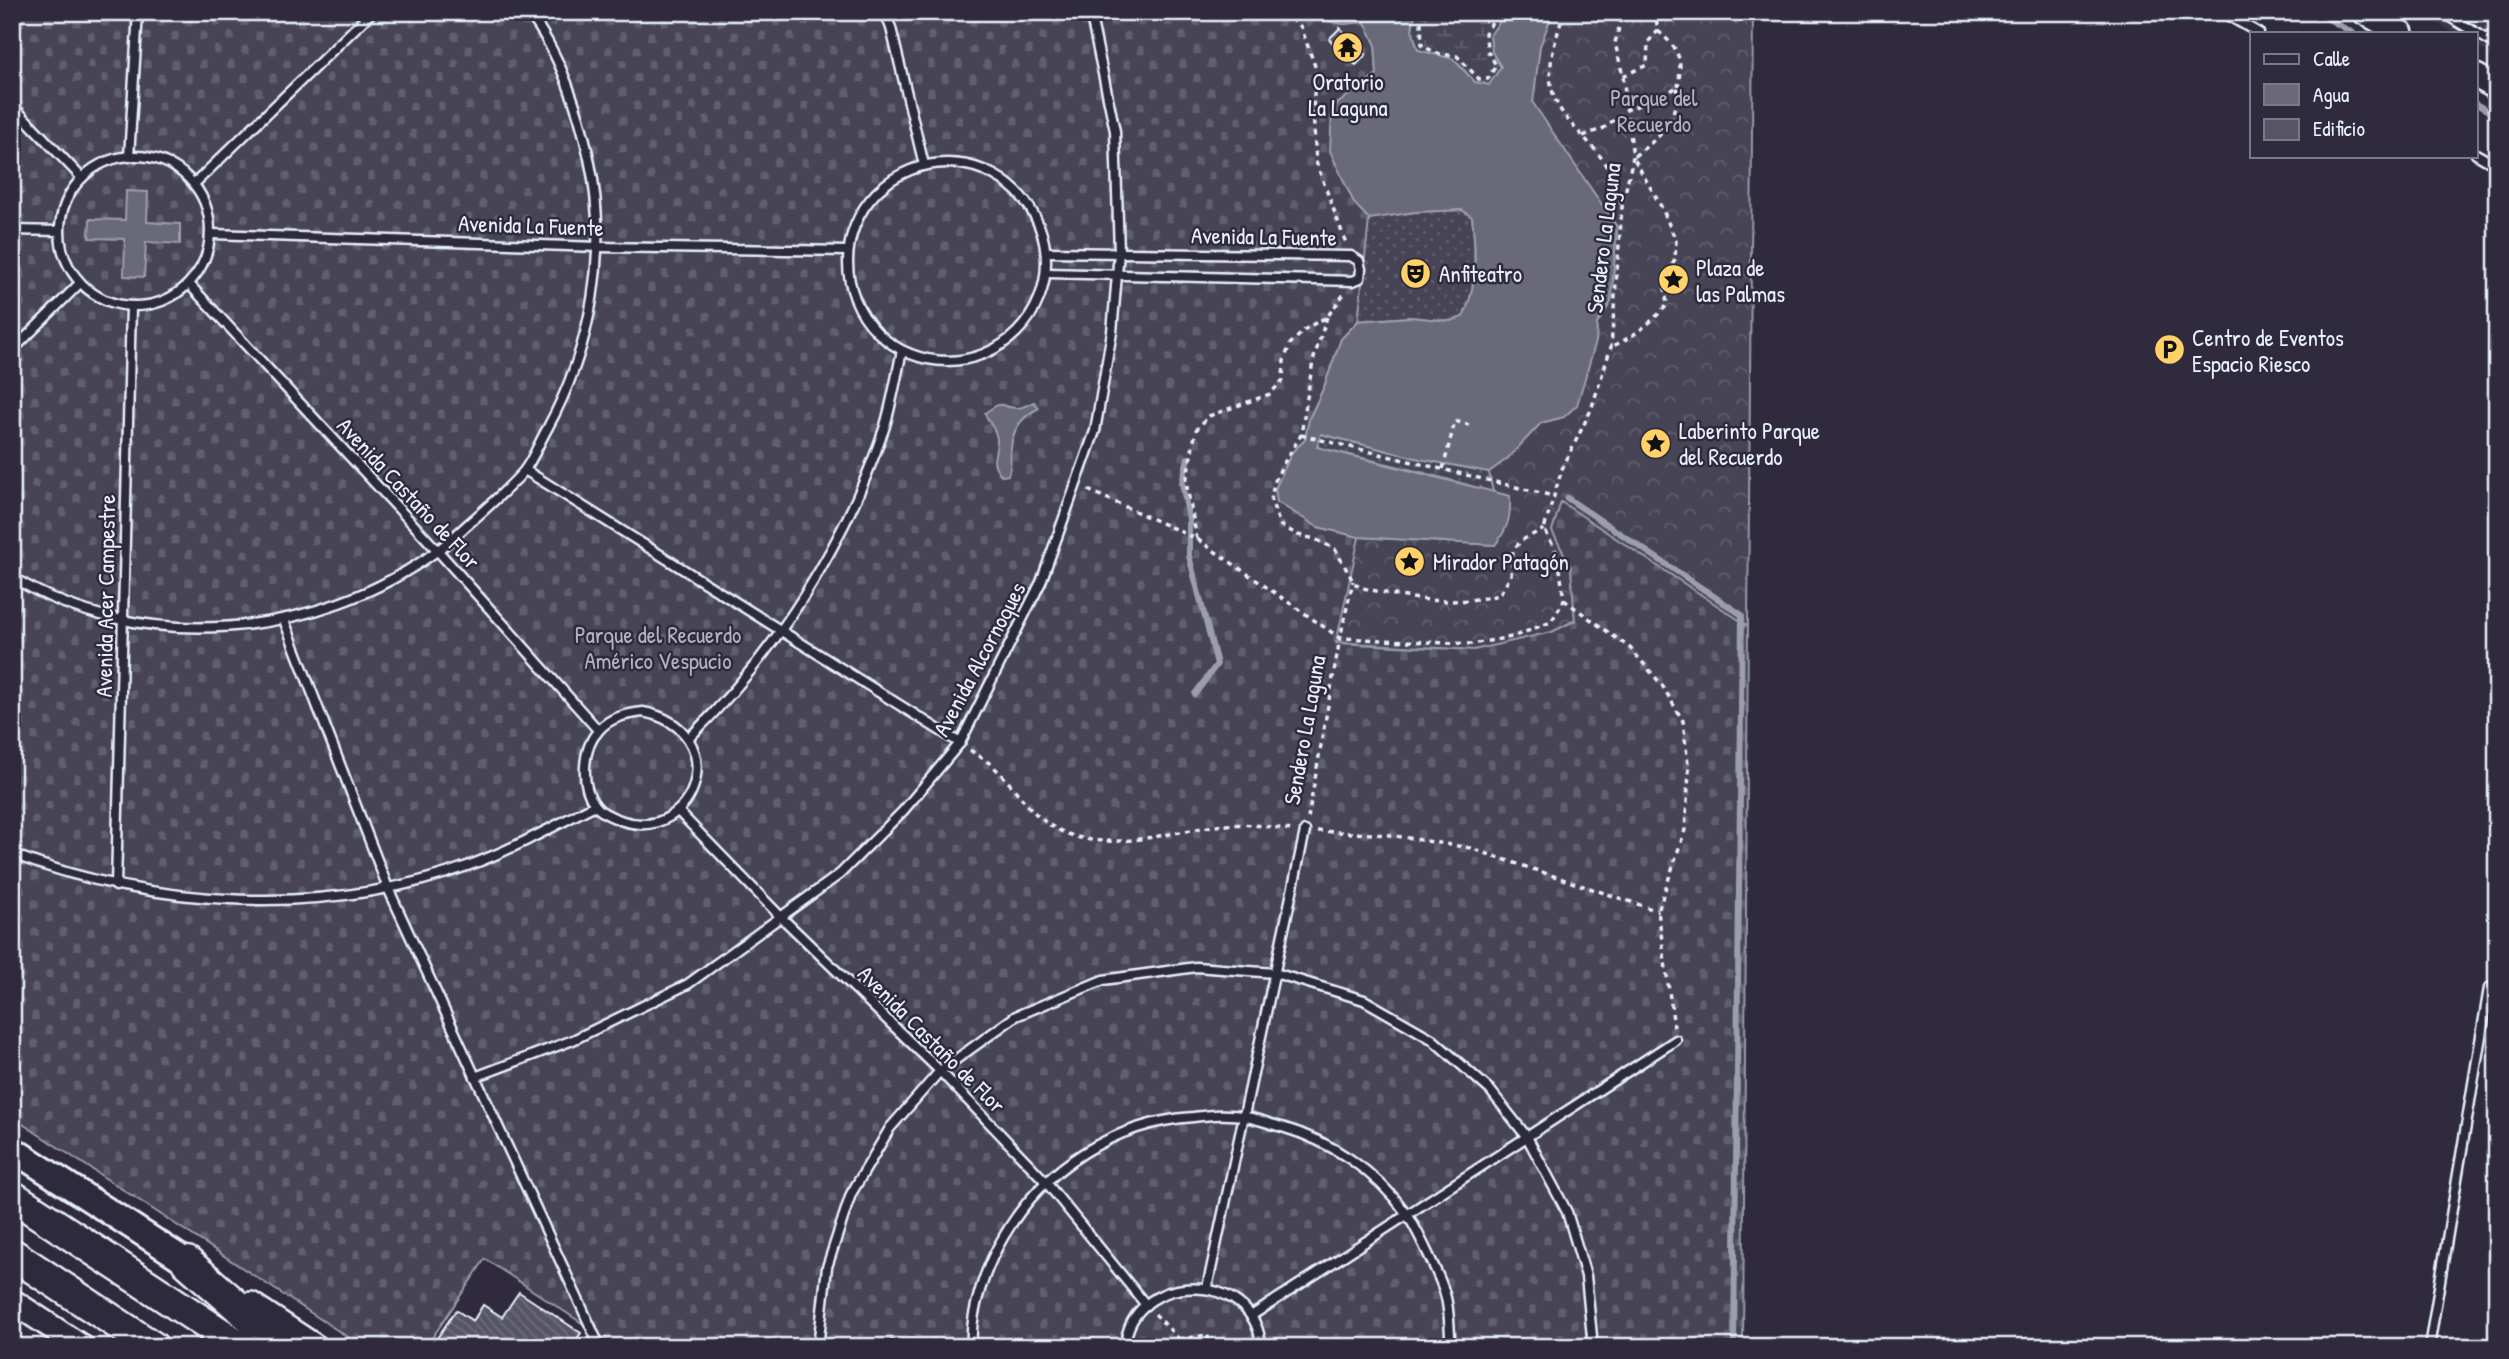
<svg xmlns="http://www.w3.org/2000/svg" width="2509" height="1359" font-family="'Patrick Hand',sans-serif">
<defs>
<pattern id="grass-dots" width="8" height="8" patternUnits="userSpaceOnUse" patternTransform="scale(1.75)"><rect width="8" height="8" fill="#464455"/><path d="M2 2h.1M6 6h.1" fill="none" stroke="#615f6e" stroke-width="1.8" stroke-linecap="round"/></pattern>
<pattern id="forest-crowns" width="20" height="18" patternUnits="userSpaceOnUse" patternTransform="scale(1.75)"><rect width="20" height="18" fill="#464455"/><path d="M2 6a3 3 0 1 1 6 0M12 15a3 3 0 1 1 6 0" fill="none" stroke="#615f6e"/></pattern>
<pattern id="wetland-marsh" width="20" height="14" patternUnits="userSpaceOnUse" patternTransform="scale(1.75)"><rect width="20" height="14" fill="#464455"/><path d="M1 5h8M5 5V1M11 12h8M15 12V8" fill="none" stroke="#615f6e"/></pattern>
<pattern id="cemetery-stones" width="16" height="16" patternUnits="userSpaceOnUse" patternTransform="scale(1.75)"><rect width="16" height="16" fill="#464455"/><path d="M2 7V4a2 2 0 0 1 4 0v3zM10 15v-3a2 2 0 0 1 4 0v3z" fill="#615f6e"/></pattern>
<pattern id="building-back-hatch" width="6" height="6" patternUnits="userSpaceOnUse" patternTransform="scale(1.75)"><rect width="6" height="6" fill="#575565"/><path d="M-1 5l2 2M0 0l6 6M5-1l2 2" fill="none" stroke="#6f6e7c"/></pattern>
</defs>
<rect width="100%" height="100%" fill="#2f2a3d"/>
<filter id="ink" filterUnits="userSpaceOnUse"><feTurbulence type="fractalNoise" baseFrequency=".0143" numOctaves="2"/><feDisplacementMap in="SourceGraphic" scale="14" xChannelSelector="R" yChannelSelector="G"/><feConvolveMatrix kernelMatrix="1 2 1 2 8 2 1 2 1" color-interpolation-filters="sRGB"/></filter>
<g filter="url(#ink)">
<!-- built -->
<polygon fill="#3b3749" points="2418,12 2497,12 2497,58 2476,46 2476,33 2454,33"/>
<!-- grass -->
<g fill="url(#grass-dots)" stroke="#979aa6" stroke-width="2">
<path d="M1462 210 1472 217C1476 250 1477 287 1464 317L1450 321 1410 317 1358 321 1369 219 1415 212Z"/>
<polygon points="1320,434 1420,459 1489,472 1493,492 1421,472 1317,447"/>
</g>
<!-- forest -->
<polygon fill="url(#forest-crowns)" stroke="#979aa6" stroke-width="2" points="1553,12 1753,12 1748,626 1561,502 1552,531 1571,567 1575,620 1552,632 1474,650 1335,642 1359,537 1495,545 1510,496 1493,492 1489,472 1508,458 1541,423 1563,417 1596,341 1597,324 1611,302 1617,227 1532,103 1540,46"/>
<!-- wetland -->
<polygon fill="url(#wetland-marsh)" stroke="#979aa6" stroke-width="2" points="1415,12 1507,12 1492,52 1501,67 1489,85 1475,82 1453,59 1418,50 1412,30"/>
<!-- cemetery -->
<polygon fill="url(#cemetery-stones)" stroke="#979aa6" stroke-width="2" points="12,12 1312,12 1317,19 1344,24 1365,22 1375,43 1377,74 1332,108 1354,203 1369,219 1358,321 1341,339 1324,387 1309,419 1305,440 1292,452 1276,489 1277,502 1318,527 1359,537 1336,643 1474,650 1552,632 1575,621 1571,567 1552,531 1561,502 1748,626 1743,1347 618,1347 485,1259 426,1347 363,1347 12,1117"/>
<!-- water -->
<g fill="#696978" stroke="#9c9fab" stroke-width="2">
<path d="M1312 12H1415L1412 30 1418 50 1453 59 1475 82 1489 85 1501 67 1492 52 1490 35 1507 12H1553L1540 46 1533 103 1617 227 1611 302 1597 324 1596 341 1577 405 1564 417 1541 423 1508 458 1489 472 1420 459 1321 434 1317 447 1510 496C1511 516 1508 529 1495 545L1359 537 1318 527 1277 502 1275 489 1292 452 1305 440 1309 419 1324 387 1341 339 1358 321 1410 317 1450 321 1463 317C1478 287 1476 250 1472 217L1462 210 1415 212 1369 219 1354 203 1330 151 1332 108 1377 74 1375 43 1365 22 1344 24 1316 19Z"/>
<polygon points="126,191 148,192 147,222 180,224 180,244 146,242 144,277 124,276 125,239 89,238 90,219 125,220"/>
<path d="M1034 402 1039 408C1023 416 1012 429 1011 448 1009 460 1013 462 1008 475L1002 476C987 459 998 455 997 439 996 429 988 422 985 413 1005 398 999 408 1017 408 1023 408 1029 404 1034 402Z"/>
</g>
<g fill="none" stroke-linecap="round" stroke-linejoin="round">
<!-- stream -->
<g stroke="#9c9fab" stroke-width="6">
<polyline points="2316,12 2353,33"/>
<polyline points="2476,104 2497,116"/>
<polyline points="1188,458 1182,483 1189,519 1189,556 1217,664 1195,694"/>
<polyline points="1567,498 1742,615 1734,1347"/>
</g>
</g>
<!-- building -->
<g fill="url(#building-back-hatch)" stroke="#e8f1f8" stroke-width="2">
<polygon points="1340,28 1366,55 1356,65 1329,39"/>
<polygon points="519,1292 581,1333 577,1339 588,1347 431,1347 456,1310 473,1321 483,1305 502,1317"/>
</g>
<g fill="none" stroke-linecap="round" stroke-linejoin="round">
<defs>
<g id="lane">
<polyline points="885,12 891,28 924,165"/>
<polyline points="2222,12 2259,33"/>
<polyline points="2441,12 2497,45"/>
<polyline points="533,19 545,12"/>
<polyline points="12,105 82,178"/>
<polyline points="2476,154 2497,166"/>
<circle cx="135" cy="231" r="75"/>
<polyline points="129,157 138,12"/>
<circle cx="947" cy="262" r="99"/>
<polyline points="194,184 372,12"/>
<polyline points="12,230 59,231"/>
<polyline points="212,234 599,247 848,251"/>
<polyline points="1047,252 1351,256 1359,261 1361,269 1360,278 1353,281 1048,273"/>
<polyline points="189,284 438,551 598,730"/>
<polyline points="12,351 80,283"/>
<polyline points="525,470 960,743"/>
<path d="M12 577C140 656 319 639 438 550 451 541 462 529 474 519 491 504 509 488 524 471 533 459 539 443 547 429 592 347 609 250 589 158 579 110 559 51 528 12"/>
<polyline points="284,620 388,888 600,1347"/>
<path d="M643 712C733 729 698 844 623 821 614 818 600 812 595 805 580 785 582 748 599 730 610 717 627 714 643 712Z"/>
<path d="M689 738C777 652 844 546 884 429 892 404 896 377 902 351"/>
<polyline points="678,811 781,917 940,1071 1045,1181 1146,1305"/>
<path d="M12 854C154 908 327 918 470 865 513 849 555 826 595 805"/>
<polyline points="116,886 131,306"/>
<polyline points="475,1077 573,1040 688,984 840,874 903,811 960,743 1041,582 1095,431 1112,332 1119,252 1115,131 1090,12"/>
<polyline points="1207,1288 1305,831"/>
<polyline points="1251,1316 1676,1040"/>
<polyline points="818,1347 827,1267 851,1194 890,1128 940,1071 1016,1016 1103,980 1196,967 1275,973 1364,1000 1432,1039 1490,1090 1527,1137 1567,1212 1586,1276 1593,1347"/>
<path d="M972 1347C969 1312 986 1266 1004 1236 1044 1167 1114 1123 1193 1117 1210 1115 1229 1113 1246 1117 1258 1119 1270 1124 1282 1127 1330 1141 1376 1171 1406 1213 1415 1225 1441 1279 1445 1294 1450 1310 1449 1330 1451 1347"/>
<path d="M1125 1347C1130 1269 1257 1269 1261 1347"/>
<polyline points="2429,1347 2489,988"/>
</g>
<g id="secondary">
<polyline points="2364,12 2401,33"/>
<polyline points="2476,76 2497,88"/>
<polyline points="12,1301 82,1347"/>
<polyline points="251,1304 316,1347"/>
</g>
<polyline id="primary" points="12,1149 187,1262"/>
<g id="highway">
<polyline points="12,1196 241,1347"/>
<polyline points="12,1254 153,1347"/>
<polyline points="187,1262 284,1347"/>
</g>
</defs>
<!-- lane casing -->
<use href="#lane" stroke="#e8f1f8" stroke-width="13"/>
<!-- secondary casing -->
<use href="#secondary" stroke="#e8f1f8" stroke-width="28"/>
<!-- primary casing -->
<use href="#primary" stroke="#e8f1f8" stroke-width="30"/>
<!-- highway casing -->
<use href="#highway" stroke="#e8f1f8" stroke-width="35"/>
<!-- path -->
<g stroke="#e8f1f8" stroke-width="3.5" stroke-dasharray="5 5" stroke-linecap="butt">
<polyline points="1284,12 1301,27 1316,69 1313,109 1316,162 1346,243"/>
<polyline points="1424,12 1421,23 1422,46 1440,54 1457,56 1479,79 1488,79 1496,65 1488,52 1485,33 1499,12"/>
<path d="M1564 12C1557 36 1545 68 1553 93 1561 121 1587 136 1602 159 1611 173 1616 189 1621 204"/>
<path d="M1658 31C1679 49 1683 58 1678 86"/>
<polyline points="1623,76 1647,65 1648,42 1658,31 1655,12"/>
<path d="M1583 136 1604 128 1626 110 1663 96 1678 86C1674 127 1664 133 1633 157L1662 208 1676 241 1675 260 1664 278 1667 305C1650 324 1634 336 1611 347"/>
<path d="M1327 317 1313 361 1301 435 1282 466 1274 483 1271 500 1280 525 1298 535 1315 539 1335 549 1353 581 1359 587C1409 599 1448 607 1499 595L1511 576 1513 550 1522 540 1544 529"/>
<polyline points="1301,435 1553,496"/>
<polyline points="1443,469 1455,421 1469,425"/>
<polyline points="1088,490 1197,539 1340,638 1353,581"/>
<polyline points="1197,539 1186,482 1196,430 1209,416 1270,394 1283,380 1284,361 1290,344 1308,327 1327,317 1344,294"/>
<polyline points="1564,600 1630,648 1662,685 1683,721 1689,773 1685,830 1658,911 1674,1027"/>
<path d="M970 750C979 756 989 762 996 769 1016 788 1029 813 1053 827 1106 858 1171 829 1227 825 1249 823 1271 827 1292 830"/>
<polyline points="1308,818 1340,638 1471,644 1512,637 1551,622 1564,600 1558,555 1544,529 1562,469 1591,410 1611,347 1622,207 1633,157 1623,76 1615,43 1623,12"/>
<polyline points="1317,831 1390,835 1470,848 1658,911"/>
<polyline points="1155,1314 1179,1339 1180,1347"/>
<polyline points="1179,1339 1208,1335 1209,1347"/>
<polyline points="830,1342 959,1340"/>
</g>
<!-- lane -->
<use href="#lane" stroke="#2f2a3d" stroke-width="8"/>
<!-- secondary -->
<use href="#secondary" stroke="#2f2a3d" stroke-width="23"/>
<!-- primary -->
<use href="#primary" stroke="#2f2a3d" stroke-width="24"/>
<!-- highway -->
<use href="#highway" stroke="#2f2a3d" stroke-width="30"/>
</g>
</g>
<!-- icons -->
<defs>
<symbol id="temple-disc" viewBox="-11 -11 22 22"><circle r="9.5" fill="#ffd166" stroke="#2f2a3d"/><path d="M0-6L5-2H3V0L6.5 2.5H4V6H1.5V3h-3V6H-4V2.5H-6.5L-3 0V-2H-5Z" fill="#111"/></symbol>
<symbol id="theatre-disc" viewBox="-11 -11 22 22"><circle r="9.5" fill="#ffd166" stroke="#2f2a3d"/><path d="M-5-5.5Q0-4 5-5.5V0Q5 5 0 6Q-5 5-5 0ZM-3.3-2.5H-1v1.5H-3.3ZM1-2.5H3.3v1.5H1ZM-2.8 1Q0 5.5 2.8 1Z" fill="#111"/></symbol>
<symbol id="sight-disc" viewBox="-11 -11 22 22"><circle r="9.5" fill="#ffd166" stroke="#2f2a3d"/><path d="M0-6L1.8-2.2L6-1.7L2.9 1.2L3.7 5.4L0 3.3L-3.7 5.4L-2.9 1.2L-6-1.7L-1.8-2.2Z" fill="#111"/></symbol>
<symbol id="parking-disc" viewBox="-11 -11 22 22"><circle r="9.5" fill="#ffd166" stroke="#2f2a3d"/><path d="M-3.5-5.5H1a3.5 3.5 0 0 1 0 7H-1V5.5H-3.5ZM-1-3.4V-.6H.8a1.4 1.4 0 0 0 0-2.8Z" fill="#111"/></symbol>
</defs>
<g fill-rule="evenodd">
<use href="#temple-disc" x="1330" y="30" width="35" height="35"/>
<use href="#theatre-disc" x="1398" y="256" width="35" height="35"/>
<use href="#sight-disc" x="1656" y="262" width="35" height="35"/>
<use href="#parking-disc" x="2152" y="332" width="35" height="35"/>
<use href="#sight-disc" x="1638" y="426" width="35" height="35"/>
<use href="#sight-disc" x="1392" y="544" width="35" height="35"/>
</g>
<g text-anchor="middle" dominant-baseline="central" stroke-width="5" stroke-linejoin="round" paint-order="stroke">
<!-- poi labels -->
<g font-size="23" fill="#e8f1f8" stroke="#2f2a3d" text-anchor="start">
<text x="1348" y="81" text-anchor="middle">Oratorio<tspan x="1348" dy="26">La Laguna</tspan></text>
<text x="1696" y="267">Plaza de<tspan x="1696" dy="26">las Palmas</tspan></text>
<text x="1439" y="273">Anfiteatro</text>
<text x="2192" y="337">Centro de Eventos<tspan x="2192" dy="26">Espacio Riesco</tspan></text>
<text x="1679" y="430">Laberinto Parque<tspan x="1679" dy="26">del Recuerdo</tspan></text>
<text x="1433" y="561">Mirador Patagón</text>
</g>
<!-- park labels -->
<g font-size="23" fill="#afb4bf" stroke="#2f2a3d">
<text x="1654" y="97">Parque del<tspan x="1654" dy="26">Recuerdo</tspan></text>
<text x="658" y="634">Parque del Recuerdo<tspan x="658" dy="26">Américo Vespucio</tspan></text>
</g>
<!-- street labels -->
<g font-size="23" fill="#e8f1f8" stroke="#2f2a3d">
<text transform="translate(531 225) rotate(2)">Avenida La Fuente</text>
<text transform="translate(1264 236) rotate(1)">Avenida La Fuente</text>
<text transform="translate(1603 238) rotate(-83)">Sendero La Laguna</text>
<text transform="translate(409 493) rotate(47)">Avenida Castaño de Flor</text>
<text transform="translate(105 596) rotate(-89)">Avenida Acer Campestre</text>
<text transform="translate(979 659) rotate(-62)">Avenida Alcornoques</text>
<text transform="translate(1304 730) rotate(-80)">Sendero La Laguna</text>
<text transform="translate(932 1039) rotate(45)">Avenida Castaño de Flor</text>
</g>
</g>
<!-- margin -->
<rect width="2509" height="1359" fill="none" stroke="#2f2a3d" stroke-width="42"/>
<rect x="21" y="21" width="2467" height="1317" fill="none" stroke="#e8f1f8" stroke-width="2.5" filter="url(#ink)"/>
<!-- legend -->
<rect x="2250" y="32" width="228" height="126" fill="#2f2a3d" stroke="#797a88" stroke-width="2"/>
<rect x="2264" y="54" width="35" height="10" fill="#2f2a3d" stroke="#797a88" stroke-width="2"/>
<text x="2313" y="66" font-size="21" fill="#e8f1f8">Calle</text>
<rect x="2264" y="84" width="35" height="21" fill="#696978" stroke="#797a88" stroke-width="2"/>
<text x="2313" y="102" font-size="21" fill="#e8f1f8">Agua</text>
<rect x="2264" y="119" width="35" height="21" fill="#575565" stroke="#797a88" stroke-width="2"/>
<text x="2313" y="136" font-size="21" fill="#e8f1f8">Edificio</text>
</svg>
